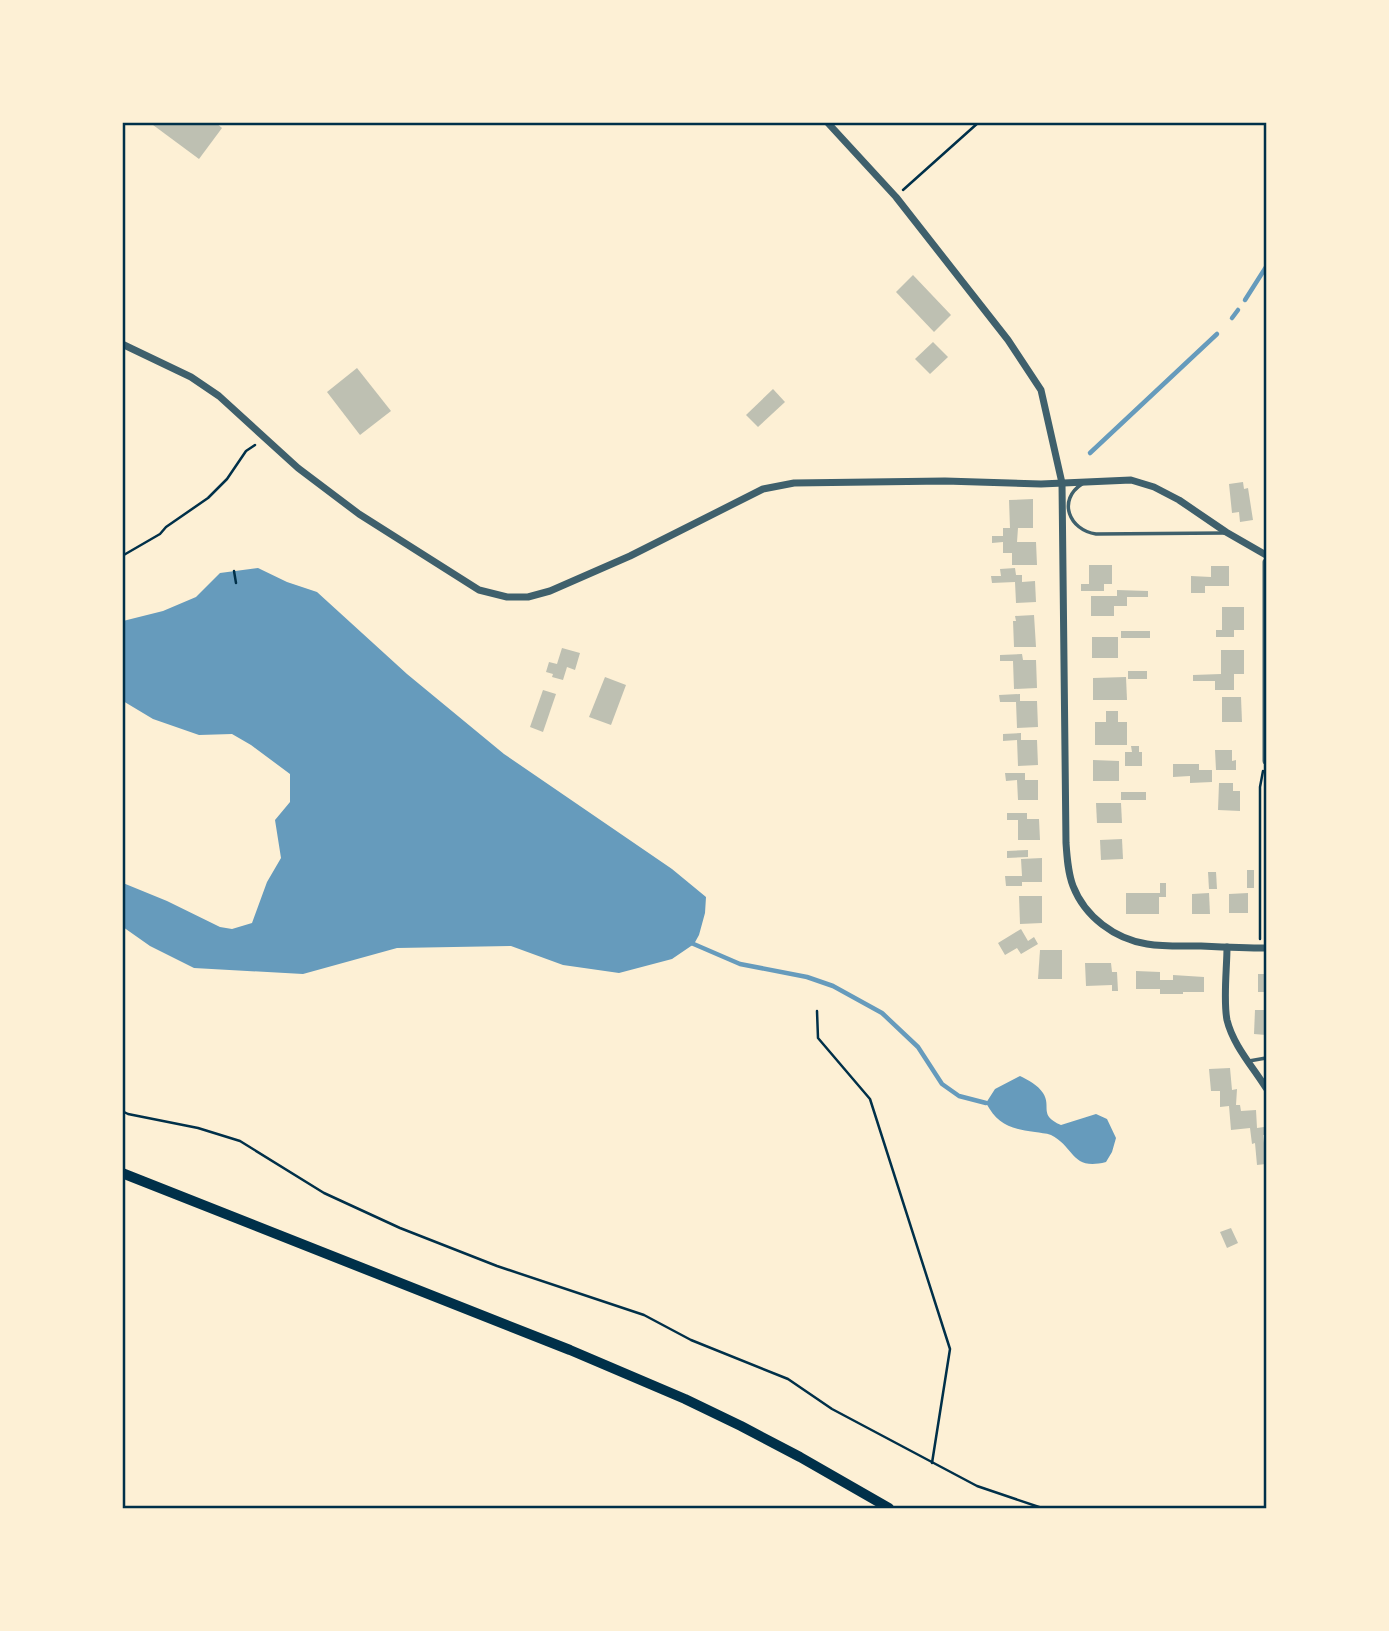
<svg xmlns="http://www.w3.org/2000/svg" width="1389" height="1631" font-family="'Exo 2',sans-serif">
<rect width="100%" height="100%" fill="#fdf0d5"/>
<!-- water -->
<g fill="#669bbc">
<polygon points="258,568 287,582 317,592 407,674 504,754 672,869 706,897 705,913 699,935 694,944 672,959 619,973 563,965 511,946 397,948 303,974 194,968 150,946 123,927 123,883 167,901 220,927 232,929 252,923 267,882 281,858 275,820 290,802 290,774 251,745 232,734 199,735 153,719 123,701 123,621 163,611 196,597 220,573"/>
<path d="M1020 1076C1028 1080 1038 1085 1043 1093 1052 1107 1038 1115 1061 1125L1096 1114 1107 1119 1116 1138 1112 1152 1106 1162C1071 1171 1075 1147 1051 1135 1046 1133 1040 1133 1035 1132 1011 1129 998 1125 986 1103L995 1089Z"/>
</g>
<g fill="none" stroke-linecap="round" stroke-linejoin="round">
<!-- stream -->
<g stroke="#669bbc" stroke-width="4.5">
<polyline points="1245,300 1266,267"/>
<polyline points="1232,318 1238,310"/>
<polyline points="1090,453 1217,334"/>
<polyline points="689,942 740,964 807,977 833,986 882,1013 918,1047 942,1084 959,1096 986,1103"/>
</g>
</g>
<!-- building -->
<g fill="#bec0b2">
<polygon points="149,122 215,122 222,128 199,159"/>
<polygon points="913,275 951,315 934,332 896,292"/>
<polygon points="933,342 948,357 930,374 915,359"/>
<polygon points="357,368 391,411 360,435 327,392"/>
<polygon points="773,389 785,402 758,427 746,415"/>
<polygon points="1243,482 1244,489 1248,488 1253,520 1240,522 1239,512 1232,513 1229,484"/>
<polygon points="1033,499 1033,528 1018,528 1017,542 1036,542 1037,565 1012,565 1012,553 1003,553 1003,542 992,543 992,536 1003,536 1003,528 1010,528 1009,500"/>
<polygon points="1089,565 1112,565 1112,584 1104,584 1104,591 1081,591 1081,584 1089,584"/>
<polygon points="1211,566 1229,566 1229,586 1205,586 1205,593 1191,593 1191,576 1211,577"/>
<polygon points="1015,568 1016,575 1022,575 1022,582 1035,581 1036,602 1016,603 1015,582 992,583 991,576 1001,576 1000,569"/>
<polygon points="1117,590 1148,591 1148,597 1127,597 1127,606 1114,606 1114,616 1091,616 1091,596 1117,596"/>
<polygon points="1222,607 1244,607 1244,630 1234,630 1234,637 1216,637 1216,630 1222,630"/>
<polygon points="1034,615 1036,647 1014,647 1013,621 1016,621 1015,616"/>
<rect x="1121" y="631" width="29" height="7"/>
<rect x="1092" y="637" width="26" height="21"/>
<polygon points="562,648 580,653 575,670 567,667 563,680 552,677 553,674 546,672 549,662 557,664"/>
<polygon points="1221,650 1244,650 1244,674 1234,674 1234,690 1215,690 1215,681 1193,681 1193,675 1221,674"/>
<polygon points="1022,654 1023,660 1036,660 1037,688 1014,689 1013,661 1000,661 1000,655"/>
<rect x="1128" y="671" width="19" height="8"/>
<polygon points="605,677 626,685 611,725 589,717"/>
<polygon points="1126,677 1127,700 1093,700 1093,678"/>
<polygon points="543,690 556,694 543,732 530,727"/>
<polygon points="1020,694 1020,701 1037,701 1038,727 1017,728 1016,702 1000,702 999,695"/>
<polygon points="1222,697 1241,697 1242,722 1222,722"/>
<polygon points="1106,711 1118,711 1118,722 1127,722 1127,745 1095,745 1095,722 1106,722"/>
<polygon points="1021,733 1021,740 1037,740 1038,765 1018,766 1017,740 1003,741 1003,734"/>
<polygon points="1131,746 1139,746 1139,752 1142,752 1142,766 1125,766 1125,752 1132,752"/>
<polygon points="1215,750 1232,750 1232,761 1236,760 1236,770 1216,770"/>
<polygon points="1093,760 1119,761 1119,781 1093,781"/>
<polygon points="1173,764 1199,764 1199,770 1212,770 1212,782 1190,783 1190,776 1173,777"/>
<polygon points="1005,773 1025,773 1025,780 1038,780 1038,800 1018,800 1017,780 1006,781"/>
<polygon points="1219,783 1233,783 1233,791 1240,791 1240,811 1218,810"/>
<rect x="1121" y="792" width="25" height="8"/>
<polygon points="1096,803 1121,803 1122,823 1097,823"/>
<polygon points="1007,813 1027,813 1027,819 1039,819 1040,840 1018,840 1018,820 1007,820"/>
<polygon points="1122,839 1123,859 1101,860 1100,840"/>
<polygon points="1028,850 1028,857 1007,858 1007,851"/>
<polygon points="1042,858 1042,882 1022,882 1022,886 1006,886 1005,876 1022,876 1021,859"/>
<rect x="1247" y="870" width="7" height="18"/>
<polygon points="1208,872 1216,872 1217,889 1209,889"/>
<polygon points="1160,883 1166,883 1166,897 1159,897 1159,914 1126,914 1126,893 1160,893"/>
<polygon points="1209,893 1210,914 1192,914 1192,894"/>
<polygon points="1248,893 1248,913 1229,913 1229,894"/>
<polygon points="1019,896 1042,896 1042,923 1020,924"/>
<polygon points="1021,929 1028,941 1034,937 1038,944 1021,954 1017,948 1005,955 998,943"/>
<polygon points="1040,950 1062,950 1062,979 1038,979"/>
<polygon points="1085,963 1111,963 1112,972 1117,972 1118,991 1112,991 1112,985 1086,986"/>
<polygon points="1136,971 1160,972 1160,980 1173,980 1173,975 1204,977 1204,992 1183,992 1183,994 1160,994 1160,989 1136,989"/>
<rect x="1258" y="974" width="8" height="18"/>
<polygon points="1255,1010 1266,1010 1266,1035 1254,1034"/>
<polygon points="1230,1068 1232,1090 1237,1089 1236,1105 1240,1105 1241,1111 1256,1110 1257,1128 1264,1127 1265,1135 1263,1135 1264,1143 1266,1143 1266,1164 1257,1165 1255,1143 1252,1144 1250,1128 1231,1130 1229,1106 1220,1107 1220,1091 1211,1091 1209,1069"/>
<polygon points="1231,1228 1238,1243 1227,1248 1220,1232"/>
</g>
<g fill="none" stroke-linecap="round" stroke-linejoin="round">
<!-- path -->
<g stroke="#003049" stroke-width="2.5">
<polyline points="903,190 979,122"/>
<polyline points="122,556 160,534 166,527 208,498 227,479 246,451 255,445"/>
<polyline points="234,571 236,583"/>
<polyline points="1260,939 1260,787 1263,771"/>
<polyline points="817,1011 818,1038 870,1099 950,1349 932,1463"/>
<polyline points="122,1111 128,1114 198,1128 240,1141 324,1193 400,1228 497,1266 644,1315 691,1340 788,1379 832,1409 977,1486 1042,1508"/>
</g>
<!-- service -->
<g stroke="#3f606c" stroke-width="3.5">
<path d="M1082 484C1057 500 1069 530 1096 534L1225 533"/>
<polyline points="1249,1061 1266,1058"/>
</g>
<!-- minor -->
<g stroke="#3f606c" stroke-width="7">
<path d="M827 122 896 197 1008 340 1041 390 1062 483 1066 843C1067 858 1068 873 1073 886 1085 917 1115 939 1147 944 1165 947 1183 946 1201 946 1223 947 1245 948 1266 948"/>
<polyline points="122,344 191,377 219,396 298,468 359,514 479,590 507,597 528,597 550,591 630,556 763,489 794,483 945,481 1041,484 1131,480 1154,487 1179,500 1226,532 1266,555"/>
<polyline points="1266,761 1266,562"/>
<path d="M1227 947C1227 968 1223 1000 1227 1020 1233 1045 1253 1067 1266 1088"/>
</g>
<!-- primary -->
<polyline stroke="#003049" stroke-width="10" points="122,1173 570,1350 685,1399 741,1426 800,1457 889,1508"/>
</g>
<!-- border -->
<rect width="1389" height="1631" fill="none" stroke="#fdf0d5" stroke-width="248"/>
<rect x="124" y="124" width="1141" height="1383" fill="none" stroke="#003049" stroke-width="2.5"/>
</svg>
